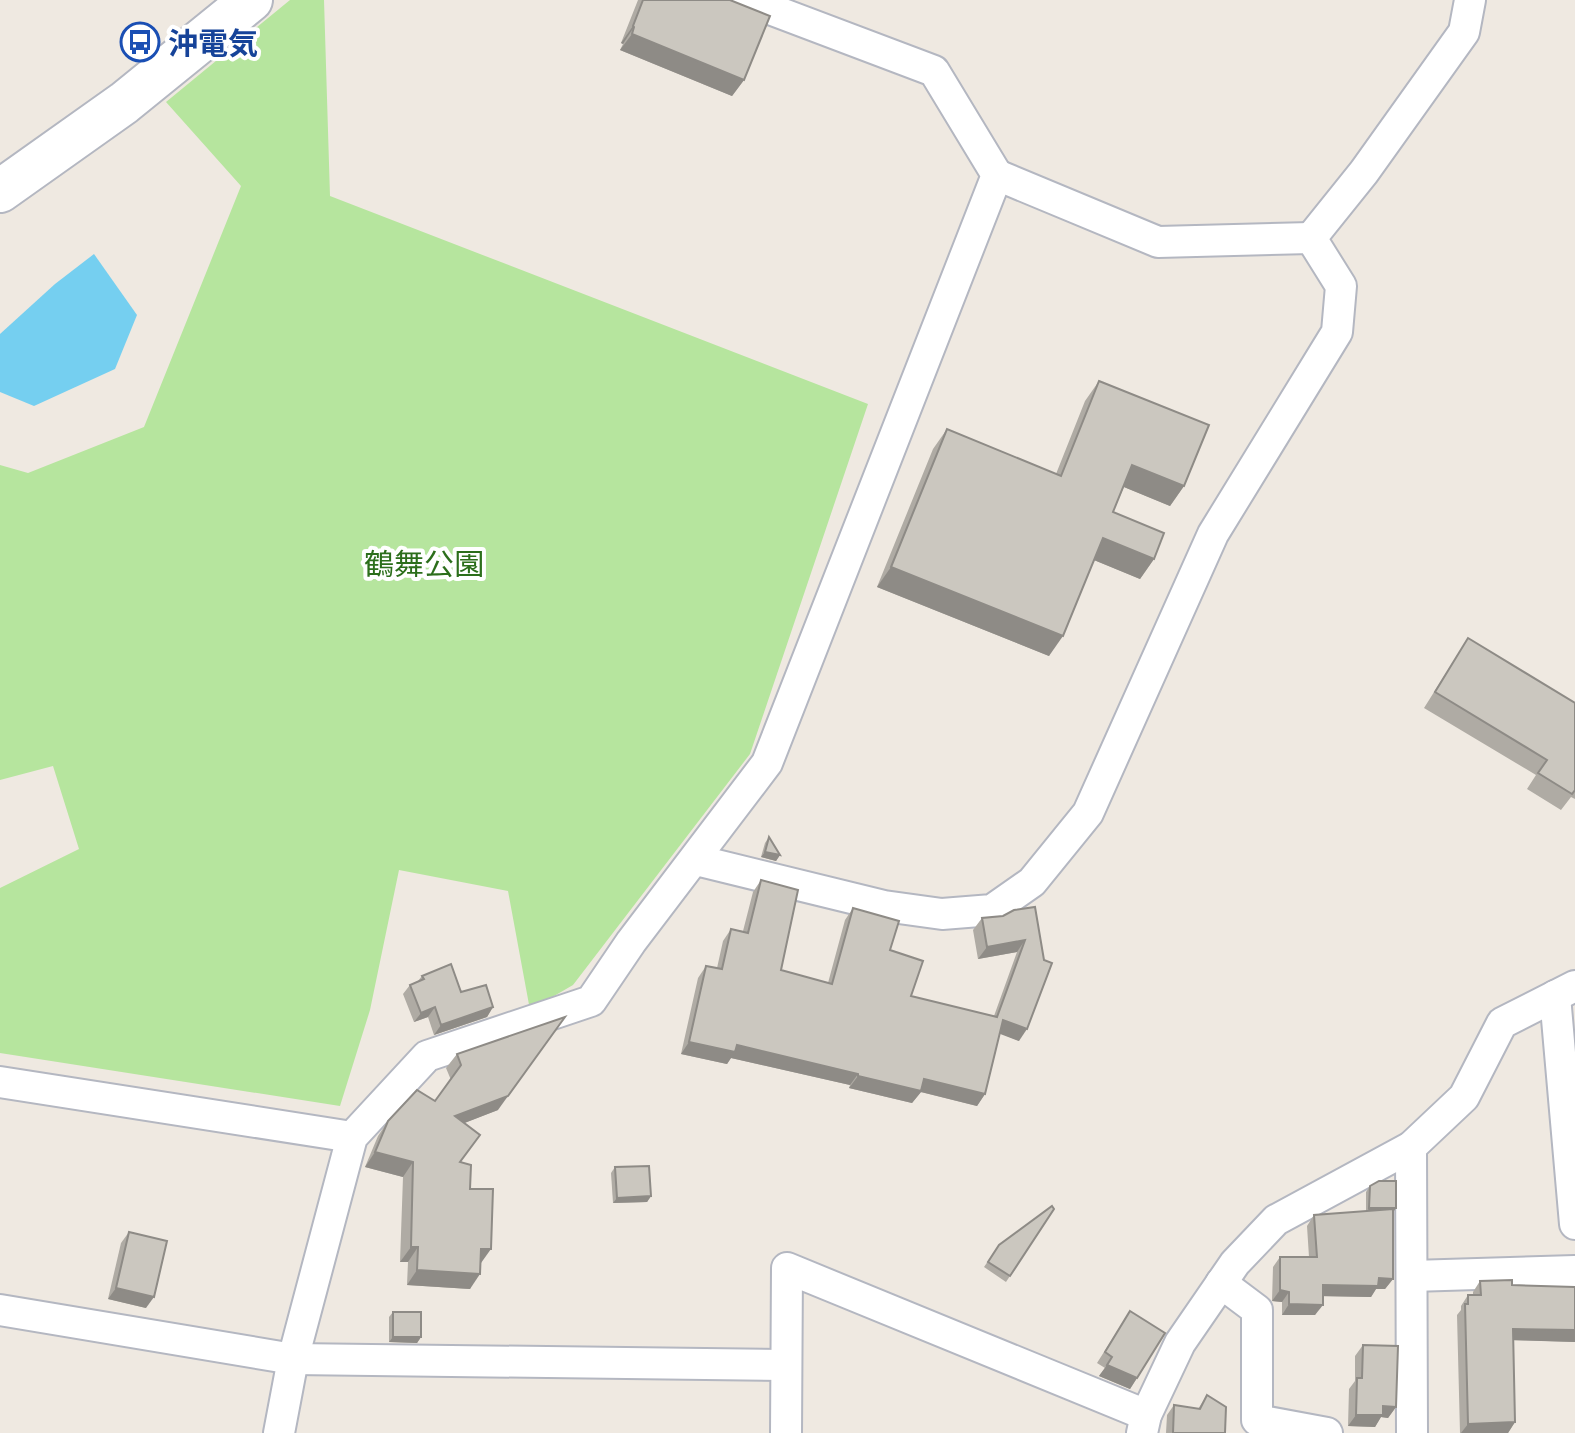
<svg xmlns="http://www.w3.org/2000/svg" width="1575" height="1433" font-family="'PT Sans Narrow','Noto Sans JP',sans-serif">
<rect width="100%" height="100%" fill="#efe9e1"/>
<!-- green -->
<polygon fill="#b6e59e" points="290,0 324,0 330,196 868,404 750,754 573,985 530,1010 508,891 399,870 370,1010 340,1106 0,1053 0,888 79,849 53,766 0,780 0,465 28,473 144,427 241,186 166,102"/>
<!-- water -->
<polygon fill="#75cff0" points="94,254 137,315 115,369 34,406 0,392 0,334 55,284"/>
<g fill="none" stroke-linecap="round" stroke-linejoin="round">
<defs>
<g id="street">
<polyline points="997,175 1158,242 1311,238"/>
<polyline points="696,860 884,906 942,914 992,910 1032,882 1088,813 1213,534 1337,332 1341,286 1311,238 1364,172 1464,32 1470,0"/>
<polyline points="1555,996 1575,1224"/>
<polyline points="0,1082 352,1137"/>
<polyline points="1411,1147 1412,1433"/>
<polyline points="1412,1276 1575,1271"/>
<polyline points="1221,1283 1257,1310 1257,1420 1327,1433"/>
<polyline points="0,1310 293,1359 786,1365"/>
<polyline points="279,1433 293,1359 352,1137 427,1056 591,1001 631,942 767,763 997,175 934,71 746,0"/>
<polyline points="786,1433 787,1268 1146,1415"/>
<polyline points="1142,1433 1146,1415 1180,1343 1235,1263 1276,1220 1411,1147 1464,1097 1502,1023 1575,986"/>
</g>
<polyline id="secondary" points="0,191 124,103 251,0"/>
</defs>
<!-- street casing -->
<use href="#street" stroke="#b4b7c1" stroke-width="34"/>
<!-- secondary casing -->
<use href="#secondary" stroke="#b4b7c1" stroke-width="46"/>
<!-- street -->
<use href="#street" stroke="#fff" stroke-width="30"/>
<!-- secondary -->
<use href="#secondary" stroke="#fff" stroke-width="42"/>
</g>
<!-- wall -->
<g fill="#afaba4">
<polygon points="638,0 730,0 744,80 732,96 620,50 623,44 621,43"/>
<polygon points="1099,381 1184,486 1170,506 1124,487 1113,512 1154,559 1140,579 1094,560 1049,656 877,587 933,449 947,429 1056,474 1085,401"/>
<polygon points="1468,638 1575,703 1575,799 1571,797 1561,810 1527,789 1536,775 1424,708"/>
<polygon points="769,837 780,855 776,861 761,857 765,843"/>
<polygon points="761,880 781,970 828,983 845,920 853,908 890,950 911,996 994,1016 1017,952 978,959 973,930 982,918 1003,916 1035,907 1019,1041 1000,1033 985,1094 977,1106 921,1092 912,1103 849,1088 850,1085 731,1058 727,1064 681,1054 698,978 706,966 717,968 723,941 731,929 743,931 753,892"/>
<polygon points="422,976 461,992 493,1007 487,1017 434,1035 428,1017 414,1022 403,994 410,985 418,981"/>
<polygon points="457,1054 498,1110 464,1123 460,1162 470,1189 481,1263 470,1289 407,1285 408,1262 400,1262 403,1177 365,1167 378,1136 388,1121 435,1101 451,1080 446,1068"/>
<polygon points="615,1167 651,1196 647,1202 613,1203 611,1173"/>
<polygon points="1370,1186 1393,1213 1393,1279 1385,1289 1376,1289 1371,1297 1323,1296 1315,1315 1282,1315 1282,1302 1272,1301 1273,1267 1280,1257 1309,1257 1307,1226 1314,1215 1366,1211 1366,1192"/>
<polygon points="1054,1209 1006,1282 984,1267 999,1245"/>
<polygon points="129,1232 146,1308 108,1299 121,1243"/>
<polygon points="1480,1281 1512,1285 1575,1287 1575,1342 1513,1340 1515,1422 1508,1433 1460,1433 1457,1315 1461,1310 1461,1306 1468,1295 1473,1295 1473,1292"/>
<polygon points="1130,1311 1137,1378 1130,1389 1099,1376 1105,1368 1097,1363"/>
<polygon points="393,1312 421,1337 417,1343 389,1342 389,1317"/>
<polygon points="1363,1345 1396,1407 1388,1418 1381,1417 1375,1427 1348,1426 1349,1389 1355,1381 1355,1356"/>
<polygon points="1207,1395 1225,1433 1166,1433 1167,1415 1174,1405 1198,1409"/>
</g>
<!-- shaded-wall -->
<g fill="#8e8b86">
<polygon points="633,26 634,27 623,44 621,43"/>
<polygon points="632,34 744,80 732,96 620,50"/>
<polygon points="1132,465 1184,486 1170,506 1119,485"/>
<polygon points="1103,538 1154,559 1140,579 1089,558"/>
<polygon points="891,567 1063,636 1049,656 877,587"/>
<polygon points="765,852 780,855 776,861 761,857"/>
<polygon points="1025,940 1017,952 978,959 987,947"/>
<polygon points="435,1007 428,1017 414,1022 421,1013"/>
<polygon points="493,1007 487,1017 434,1035 441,1025"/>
<polygon points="565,1017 498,1110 444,1131 455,1116"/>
<polygon points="1003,1020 1027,1029 1019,1041 995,1032"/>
<polygon points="689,1042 737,1045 858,1074 850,1085 731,1058 727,1064 681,1054"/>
<polygon points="858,1076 924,1079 985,1094 977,1106 921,1092 912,1103 849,1088"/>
<polygon points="375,1152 413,1162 403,1177 365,1167"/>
<polygon points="651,1196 647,1202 613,1203 617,1198"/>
<polygon points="1369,1208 1396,1208 1392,1214 1366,1214"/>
<polygon points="411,1247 418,1247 408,1262 400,1262"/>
<polygon points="481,1249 491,1249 481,1263 470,1263"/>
<polygon points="417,1270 480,1274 470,1289 407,1285"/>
<polygon points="1379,1278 1393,1279 1385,1289 1376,1289 1371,1297 1315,1296 1323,1285"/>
<polygon points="116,1288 154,1297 146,1308 108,1299"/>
<polygon points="1280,1290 1289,1292 1282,1302 1272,1301"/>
<polygon points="1289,1304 1323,1305 1315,1315 1282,1315"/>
<polygon points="1513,1329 1575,1330 1575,1342 1505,1340"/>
<polygon points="393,1337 421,1337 417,1343 389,1342"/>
<polygon points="1107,1365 1137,1378 1130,1389 1099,1376"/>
<polygon points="1383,1406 1396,1407 1388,1418 1381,1417 1375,1427 1348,1426 1356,1415"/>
<polygon points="1515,1422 1508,1433 1461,1433 1468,1424"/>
</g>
<!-- building -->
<g fill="#cbc7bf" stroke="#8e8b86" stroke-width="2">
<polygon points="643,0 730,0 770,16 744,80 632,34 634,27 633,26"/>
<polygon points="1099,381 1209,425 1184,486 1132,465 1113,512 1164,533 1154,559 1103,538 1063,636 891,567 947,429 1061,476"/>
<polygon points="1468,638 1575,703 1575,790 1572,794 1538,773 1547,760 1435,692"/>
<polygon points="769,837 780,855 765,852"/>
<polygon points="761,880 798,890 781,970 832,984 853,908 899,921 890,950 923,961 911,996 997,1017 1025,940 987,947 982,918 1003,916 1014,910 1035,907 1044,960 1052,963 1027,1029 1003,1020 985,1094 924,1079 921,1091 858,1076 858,1074 737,1045 735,1052 689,1042 706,966 722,969 731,929 748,933"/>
<polygon points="451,964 461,992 486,985 493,1007 441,1025 435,1007 421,1013 410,985 424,979 422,976"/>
<polygon points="565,1017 508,1096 455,1116 480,1135 460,1162 471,1165 470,1189 493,1189 491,1249 481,1249 480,1274 417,1270 418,1247 411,1247 413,1162 375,1152 388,1121 417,1090 435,1101 461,1065 457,1054"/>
<polygon points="649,1166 651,1196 617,1198 615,1167"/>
<polygon points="1379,1181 1396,1181 1396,1208 1369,1208 1370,1186"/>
<polygon points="1052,1206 1054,1209 1010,1276 988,1262 999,1245"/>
<polygon points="1393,1209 1393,1279 1379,1278 1378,1286 1323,1285 1323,1305 1289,1304 1289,1292 1280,1290 1280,1257 1317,1257 1314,1215"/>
<polygon points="129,1232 167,1241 154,1297 116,1288"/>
<polygon points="1512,1280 1512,1285 1575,1287 1575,1330 1513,1329 1515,1422 1468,1424 1465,1304 1468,1304 1468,1295 1481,1295 1480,1281"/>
<polygon points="1130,1311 1165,1333 1137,1378 1107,1365 1112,1357 1105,1352"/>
<rect x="393" y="1312" width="28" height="25"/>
<polygon points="1363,1345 1398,1346 1396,1407 1383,1406 1383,1415 1356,1415 1357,1378 1362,1378"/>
<polygon points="1207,1395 1226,1407 1225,1433 1173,1433 1174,1405 1200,1409"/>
</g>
<!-- icons -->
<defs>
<symbol id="bus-ring" viewBox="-11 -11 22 22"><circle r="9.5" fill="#fff" stroke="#1a4fb4" stroke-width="1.5"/><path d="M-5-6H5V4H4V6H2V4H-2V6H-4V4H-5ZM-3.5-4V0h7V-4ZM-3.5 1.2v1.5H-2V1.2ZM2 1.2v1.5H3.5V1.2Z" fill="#1a4fb4"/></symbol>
</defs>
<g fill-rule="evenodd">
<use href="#bus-ring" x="118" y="20" width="44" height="44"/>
</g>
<g text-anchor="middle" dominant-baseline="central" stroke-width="8" stroke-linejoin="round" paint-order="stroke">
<!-- transit labels -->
<g font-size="30" font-weight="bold" fill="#164399" stroke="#fff" text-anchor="start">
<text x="168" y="42">沖電気</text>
</g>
<!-- park labels -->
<g font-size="30" fill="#2c6e1b" stroke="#fff">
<text x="424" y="563">鶴舞公園</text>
</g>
</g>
</svg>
